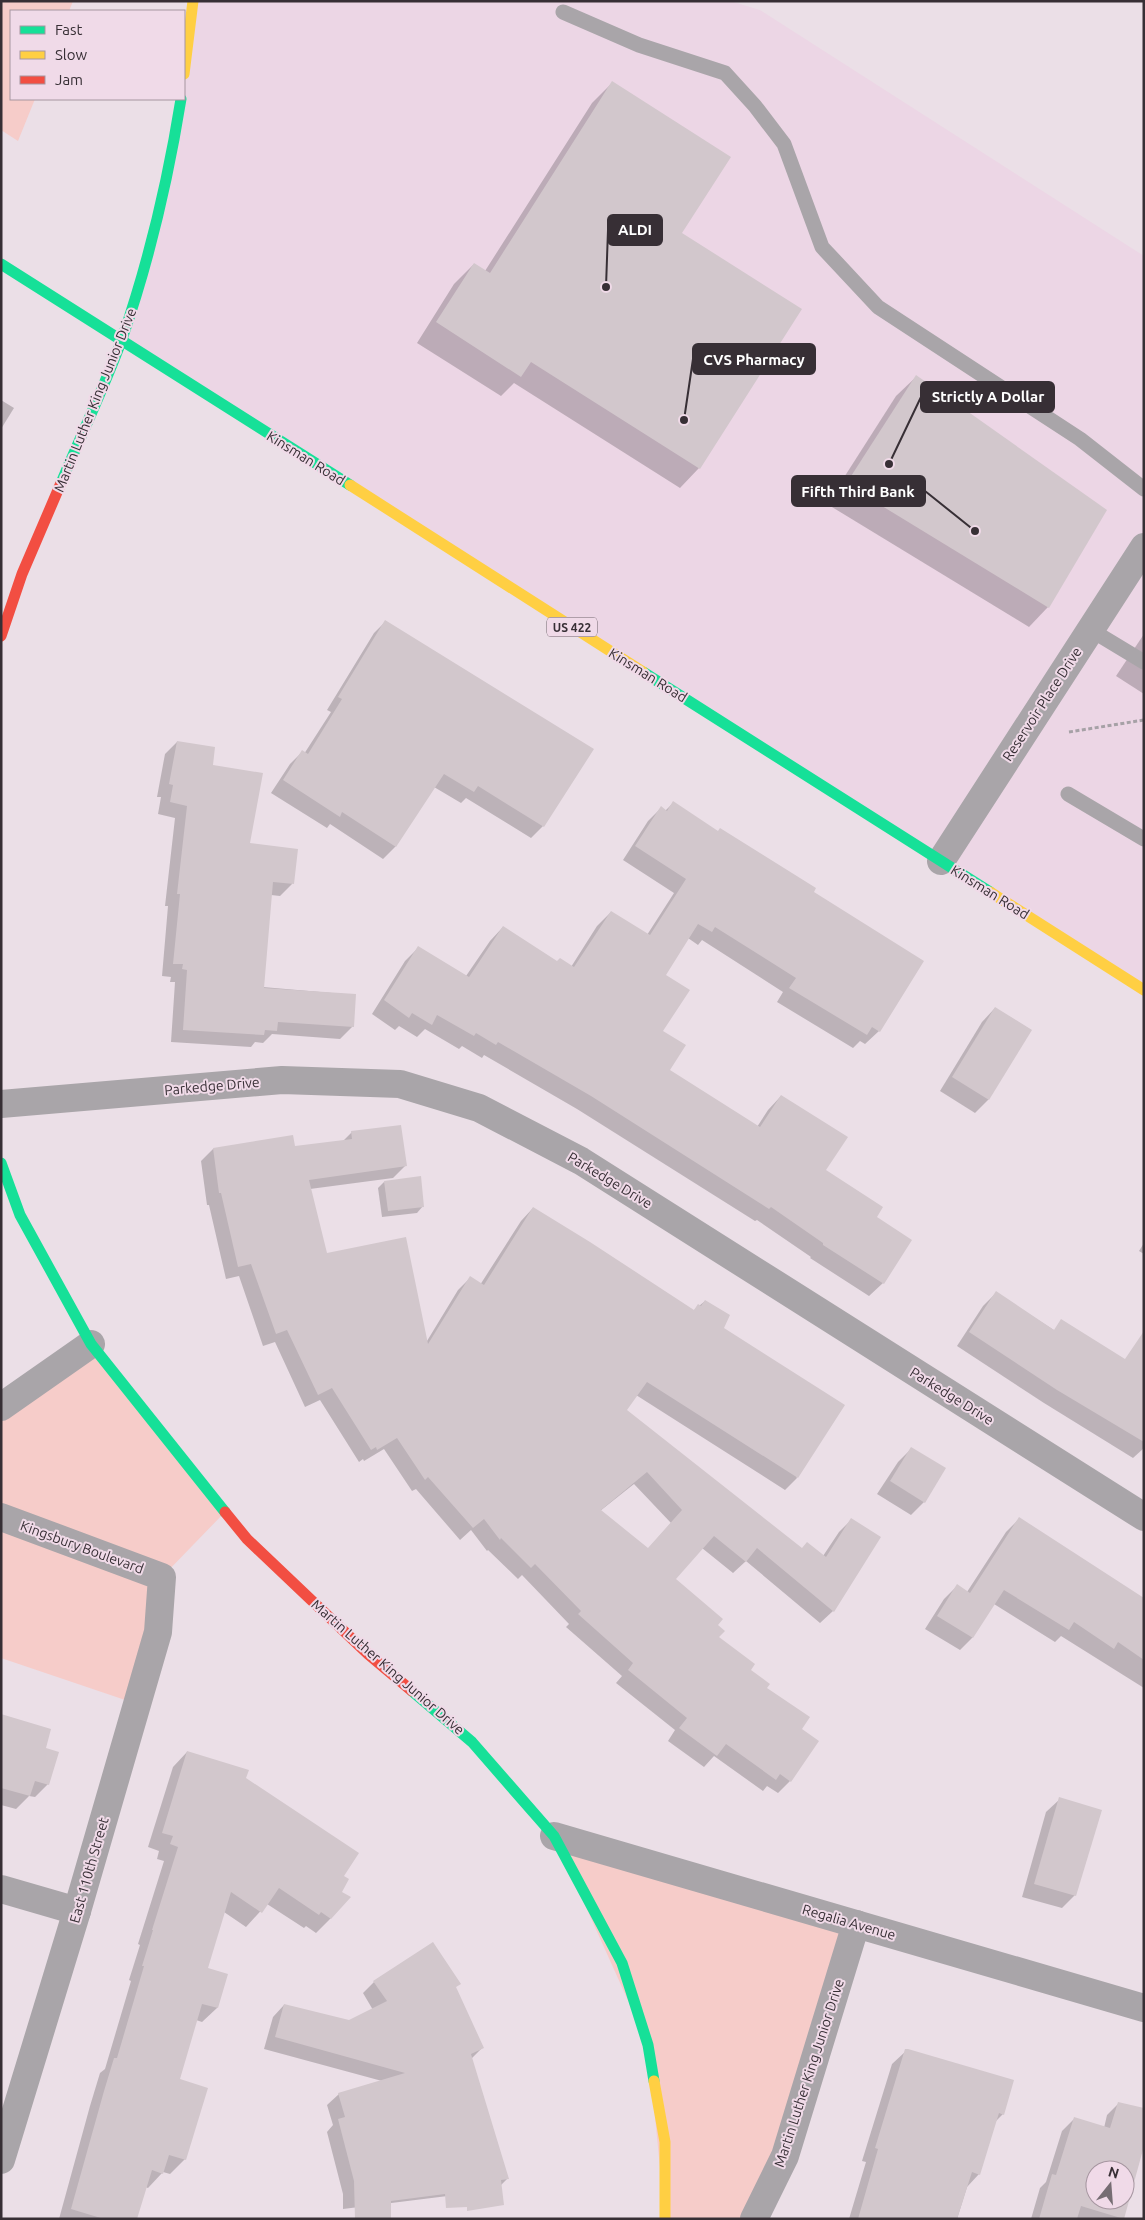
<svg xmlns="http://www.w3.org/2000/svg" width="1145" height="2220" font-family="Ubuntu,sans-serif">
<rect width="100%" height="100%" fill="#ebdfe7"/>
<!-- built -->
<polygon fill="#ecd6e5" points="193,1 730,1 760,10 1144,256 1144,990 121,341 170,167"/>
<!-- green -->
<g fill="#f6ccc9">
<polygon points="1,1 73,1 69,11 11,11 11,99 35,99 18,141 1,130"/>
<polygon points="91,1344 225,1512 162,1577 137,1704 1,1658 1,1407"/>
<polygon points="554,1836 856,1924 754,2219 665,2219 648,2045"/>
</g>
<!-- shadow -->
<g fill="#0003" fill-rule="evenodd">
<polygon points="612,83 681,234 699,468 680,488 514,383 501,396 417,343 454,284 474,264 485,271 592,103"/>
<polygon points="916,377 1048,607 1029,627 827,504 896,396"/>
<polygon points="1,400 14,408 1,429"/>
<polygon points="386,621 543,826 531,838 466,798 461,803 434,787 395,847 383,859 330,824 327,828 271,793 290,764 302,752 304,754 331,712 327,710 374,633"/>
<polygon points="1144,634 1144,694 1116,676"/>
<polygon points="177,742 211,766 249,844 296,850 292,884 280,896 271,895 263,987 355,995 353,1026 340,1039 272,1034 263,1043 255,1042 251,1047 171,1042 175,982 170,982 171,977 162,976 168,906 165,906 175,818 158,814 161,797 157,797 165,754"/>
<polygon points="673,803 812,892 879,1031 865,1044 860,1041 853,1048 777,1002 783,992 702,940 698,945 688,938 664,975 662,1031 668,1070 757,1127 768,1110 781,1096 824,1171 875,1218 910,1240 883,1283 869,1296 810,1258 811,1257 757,1220 755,1221 577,1109 484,1055 482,1058 462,1046 459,1049 425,1029 417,1037 399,1026 395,1030 372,1014 405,961 418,948 466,976 490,941 503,927 557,963 571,967 597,926 611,912 647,935 674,893 623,860 648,821 661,808 665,811"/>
<polygon points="995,1008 1031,1030 988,1100 975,1113 940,1091 982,1022"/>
<path d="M352 1132 406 1165 393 1178 310 1189 326 1255 427 1341 458 1290 470 1278 480 1285 521 1221 533 1208 693 1311 705 1301 723 1329 797 1478 785 1490 636 1395 625 1410 801 1550 823 1556 839 1532 851 1520 833 1611 820 1623 746 1561 733 1573 702 1548 674 1579 717 1626V1638L749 1670 800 1729 790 1781 778 1793 767 1786 763 1791 714 1756 704 1767 668 1741 675 1730 616 1683 622 1676 566 1627 569 1624 522 1575 518 1579 488 1550 487 1551 471 1530 460 1540 416 1489 412 1491 384 1449 364 1461 363 1459 359 1462 320 1400 305 1407 275 1342 263 1346 239 1276 226 1279 209 1205H207L201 1161 213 1149 293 1148 343 1141ZM634 1484 671 1523 648 1549 600 1511Z"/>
<polygon points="384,1182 423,1206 417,1213 382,1217 378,1188"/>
<polygon points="1144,1243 1144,1254 1139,1251"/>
<polygon points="996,1293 1144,1388 1144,1448 1133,1458 1044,1403 957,1346 983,1306"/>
<polygon points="911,1449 924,1502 911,1515 877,1494 898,1462"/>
<polygon points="1019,1519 1144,1601 1144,1688 1061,1636 1055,1642 994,1604 972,1638 960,1650 925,1629 944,1599 957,1586 967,1592 1006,1532"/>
<polygon points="1,1716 44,1749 48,1784 35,1797 29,1796 16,1809 1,1805"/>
<polygon points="187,1752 245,1779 342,1876 340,1892 331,1918 316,1933 306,1926 304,1928 267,1904 246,1927 224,1912 206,1969 227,1975 217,2008 202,2022 196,2020 179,2080 185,2159 170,2174 163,2172 148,2188 145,2187 135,2219 59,2219 90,2106 100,2073 105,2069 131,1981 129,1980 140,1945 138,1944 164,1861 157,1859 159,1851 148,1847 173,1767"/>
<polygon points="1060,1799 1075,1895 1062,1908 1022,1897 1046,1812"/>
<polygon points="374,1982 482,2048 471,2059 507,2179 496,2190 343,2209 343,2194 327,2132 333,2125 327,2105 339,2094 382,2081 264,2049 273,2017 284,2005 349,2022 373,2010 363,1993"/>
<polygon points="906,2051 1003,2114 995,2122 979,2174 967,2187 957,2219 849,2219 866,2162 862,2161 892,2064"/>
<path d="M1119 2103 1144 2141 1122 2219H1031L1040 2188 1046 2182 1062 2131 1074 2119 1104 2128 1107 2115ZM1095 2170H1125V2200H1095Z"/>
</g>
<!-- building -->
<g fill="#d2c7cc" fill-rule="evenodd">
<polygon points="612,81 731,157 682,233 802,309 700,469 531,362 521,377 436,322 474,263 490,273"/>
<polygon points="916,375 1107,510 1049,608 846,484"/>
<polygon points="385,620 594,749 544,827 478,786 474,792 444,774 396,847 342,812 340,817 283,780 302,750 308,754 342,699 338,697"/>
<polygon points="177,741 215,747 213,765 263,773 250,843 298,849 294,884 273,882 264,988 356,994 354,1027 278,1022 277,1031 265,1030 264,1035 183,1030 187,970 182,969 183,964 173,964 180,894 177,894 187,806 170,802 173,785 169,784"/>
<polygon points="673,801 718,831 720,828 816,888 814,892 924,961 880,1032 872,1027 867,1035 789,988 796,978 715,927 712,932 698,924 666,975 690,990 663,1031 686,1045 670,1070 760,1127 781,1095 848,1137 826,1170 883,1207 877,1217 912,1240 884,1284 823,1245 823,1243 771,1207 769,1209 591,1096 498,1042 496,1045 476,1033 474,1036 437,1015 432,1025 412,1013 409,1018 384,1000 418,946 469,977 503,926 557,961 560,958 574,967 611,911 650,935 686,879 635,846 661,806 667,811"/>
<polygon points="995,1007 1032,1030 989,1100 952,1077"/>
<path d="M401 1125 407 1166 309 1180 327 1253 406 1237 428 1344 470 1276 484 1285 533 1207 590 1242 694 1310 698 1304 701 1306 705 1300 730 1315 724 1328 845 1405 798 1478 647 1382 627 1410 802 1548 807 1542 826 1557 851 1518 881 1537 834 1612 757 1548 746 1562 714 1536 676 1579 723 1619 718 1625 725 1631 719 1637 755 1664 751 1670 770 1684 767 1688 810 1717 802 1729 819 1741 791 1782 780 1774 776 1780 726 1744 717 1756 679 1728 687 1718 628 1670 633 1663 578 1614 581 1611 535 1564 531 1568 501 1538 500 1540 484 1519 473 1528 428 1477 425 1480 397 1438 377 1450 376 1447 371 1450 332 1388 318 1395 287 1330 276 1334 251 1264 238 1267 221 1193H219L213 1148 293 1135 295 1146 352 1139 351 1131ZM647 1472 682 1510 648 1548 601 1510Z"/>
<polygon points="421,1176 424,1207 388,1211 384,1181"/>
<polygon points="996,1291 1054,1330 1061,1319 1125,1359 1144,1331 1144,1442 1057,1390 969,1332"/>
<polygon points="911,1447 946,1468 925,1503 890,1481"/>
<polygon points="1019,1517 1144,1598 1144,1660 1118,1642 1114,1649 1074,1622 1069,1630 1004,1590 973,1638 937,1616 957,1584 970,1593"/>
<polygon points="1,1714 51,1729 46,1748 59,1752 49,1785 35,1781 30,1796 1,1788"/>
<polygon points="187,1751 249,1770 246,1778 359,1853 344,1876 349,1879 342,1892 351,1897 331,1919 321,1912 319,1915 279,1888 262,1913 231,1892 208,1968 228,1974 218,2008 202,2004 180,2079 208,2088 186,2160 169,2155 163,2174 152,2170 137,2219 104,2219 71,2209 104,2091 114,2058 117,2058 144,1966 142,1966 153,1930 152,1930 178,1847 170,1844 173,1836 162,1833"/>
<polygon points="1059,1797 1102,1810 1076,1896 1034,1884"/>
<polygon points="433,1942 461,1984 456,1987 484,2048 471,2054 509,2179 501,2180 504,2205 467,2211 467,2207 446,2208 445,2194 391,2201 391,2218 355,2219 354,2181 338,2119 345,2117 338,2093 405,2073 275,2037 284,2004 349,2020 387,2001 373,1981"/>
<polygon points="905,2049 908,2049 1014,2080 1004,2115 999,2113 980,2175 972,2172 957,2219 858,2219 878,2149 875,2148"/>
<path d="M1118 2102 1144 2108V2146L1124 2219 1081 2206 1077 2219H1039L1052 2174 1056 2175 1074 2117 1110 2128ZM1095 2170H1125V2200H1095Z"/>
</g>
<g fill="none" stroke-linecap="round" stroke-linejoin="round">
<!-- path -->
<polyline stroke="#a6a1a6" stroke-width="3" stroke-dasharray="4 2.5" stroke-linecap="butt" points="1069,732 1144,720"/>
<!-- lane -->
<g stroke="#a9a5a9" stroke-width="15">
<polyline points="563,12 639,45 725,73 755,106 784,144 822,247 878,307 1080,439 1144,489"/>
<polyline points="1091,630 1144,662"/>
<polyline points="1068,794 1144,839"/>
</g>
<!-- street -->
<g stroke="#a9a5a9" stroke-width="28">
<polyline points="941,861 1144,547"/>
<polyline points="1,1104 282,1080 400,1084 479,1108 581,1161 1144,1517"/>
<polyline points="1,1407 91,1344"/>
<polyline points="1,1517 162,1577 158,1632 77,1911 1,2160"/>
<polyline points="554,1836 1144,2008"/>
<polyline points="1,1889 77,1911"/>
<polyline points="754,2219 785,2156 856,1924"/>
</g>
<!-- fast -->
<g stroke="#16e098" stroke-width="11">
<polyline points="1,264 350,485"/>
<path d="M61 483C81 435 104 388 122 339 149 261 168 180 181 99"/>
<polyline points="643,672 990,892"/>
<polyline points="1,1163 20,1215 91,1344 225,1512"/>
<polyline points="412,1691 472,1742 554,1836 622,1963 648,2045 654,2081"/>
</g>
<!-- slow -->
<g stroke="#ffcf43" stroke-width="11">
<polyline points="184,74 193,1"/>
<polyline points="350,485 643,672"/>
<polyline points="990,892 1144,990"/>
<polyline points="654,2081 665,2142 665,2219"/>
</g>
<!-- jam -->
<g stroke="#f24e42" stroke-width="11">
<polyline points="1,636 22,574 61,483"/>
<polyline points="225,1512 247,1539 368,1654 412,1691"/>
</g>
</g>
<g text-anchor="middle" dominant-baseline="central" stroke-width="4" stroke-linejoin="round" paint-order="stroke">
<!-- shield labels -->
<rect fill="#f0dae8" stroke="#6e626b" stroke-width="1" x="547" y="617.5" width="50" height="19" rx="4"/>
<g font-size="12" font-weight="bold" fill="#372f35">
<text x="572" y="627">US 422</text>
</g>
<!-- street labels -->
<g font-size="14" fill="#372f35" stroke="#f0dae8">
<text transform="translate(95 400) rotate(-68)">Martin Luther King Junior Drive</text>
<text transform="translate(306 458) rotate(32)">Kinsman Road</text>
<text transform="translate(648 675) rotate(32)">Kinsman Road</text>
<text transform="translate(1042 704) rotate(-57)">Reservoir Place Drive</text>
<text transform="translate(990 892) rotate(32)">Kinsman Road</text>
<text transform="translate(212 1086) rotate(-5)">Parkedge Drive</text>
<text transform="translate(610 1180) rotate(31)">Parkedge Drive</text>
<text transform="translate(952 1396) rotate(32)">Parkedge Drive</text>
<text transform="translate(82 1547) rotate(20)">Kingsbury Boulevard</text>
<text transform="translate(388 1667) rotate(41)">Martin Luther King Junior Drive</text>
<text transform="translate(89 1870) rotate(-74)">East 110th Street</text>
<text transform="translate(849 1922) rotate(16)">Regalia Avenue</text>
<text transform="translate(809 2073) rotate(-72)">Martin Luther King Junior Drive</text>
</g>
</g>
<!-- callouts -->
<path fill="none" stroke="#372f35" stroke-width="2" d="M606 287L608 230M684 420L693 359M889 464L921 397M975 531L925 491"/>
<g fill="#372f35" stroke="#f0dae8" stroke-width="2">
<circle cx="606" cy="287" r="5"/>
<circle cx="684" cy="420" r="5"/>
<circle cx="889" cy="464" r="5"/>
<circle cx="975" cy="531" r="5"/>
</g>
<g fill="#372f35" stroke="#372f35" stroke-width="2">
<rect x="608" y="215" width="54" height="30" rx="5"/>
<rect x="693" y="344" width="122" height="30" rx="5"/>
<rect x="921" y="382" width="133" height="30" rx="5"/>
<rect x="792" y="476" width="133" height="30" rx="5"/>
</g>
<g font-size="15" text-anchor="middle" font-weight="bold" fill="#fff">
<text x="635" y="235">ALDI</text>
<text x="754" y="365">CVS Pharmacy</text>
<text x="988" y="402">Strictly A Dollar</text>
<text x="858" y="497">Fifth Third Bank</text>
</g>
<!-- border -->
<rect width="1145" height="2220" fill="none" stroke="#372f35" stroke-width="5"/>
<!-- legend -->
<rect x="10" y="10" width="175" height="90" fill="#f0dae8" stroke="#a696a0"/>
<rect x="20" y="26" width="25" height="8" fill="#16e098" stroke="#a696a0"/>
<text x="55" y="35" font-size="15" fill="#372f35">Fast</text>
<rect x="20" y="51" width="25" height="8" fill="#ffcf43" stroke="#a696a0"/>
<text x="55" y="60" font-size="15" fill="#372f35">Slow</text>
<rect x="20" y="76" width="25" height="8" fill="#f24e42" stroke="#a696a0"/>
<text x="55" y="85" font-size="15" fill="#372f35">Jam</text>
<!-- north arrow -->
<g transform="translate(1110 2185) rotate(17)"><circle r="24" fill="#f0dae8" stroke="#a696a0"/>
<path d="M0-4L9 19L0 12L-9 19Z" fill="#766d73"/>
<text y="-8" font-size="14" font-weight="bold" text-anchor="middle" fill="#372f35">N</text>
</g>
</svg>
